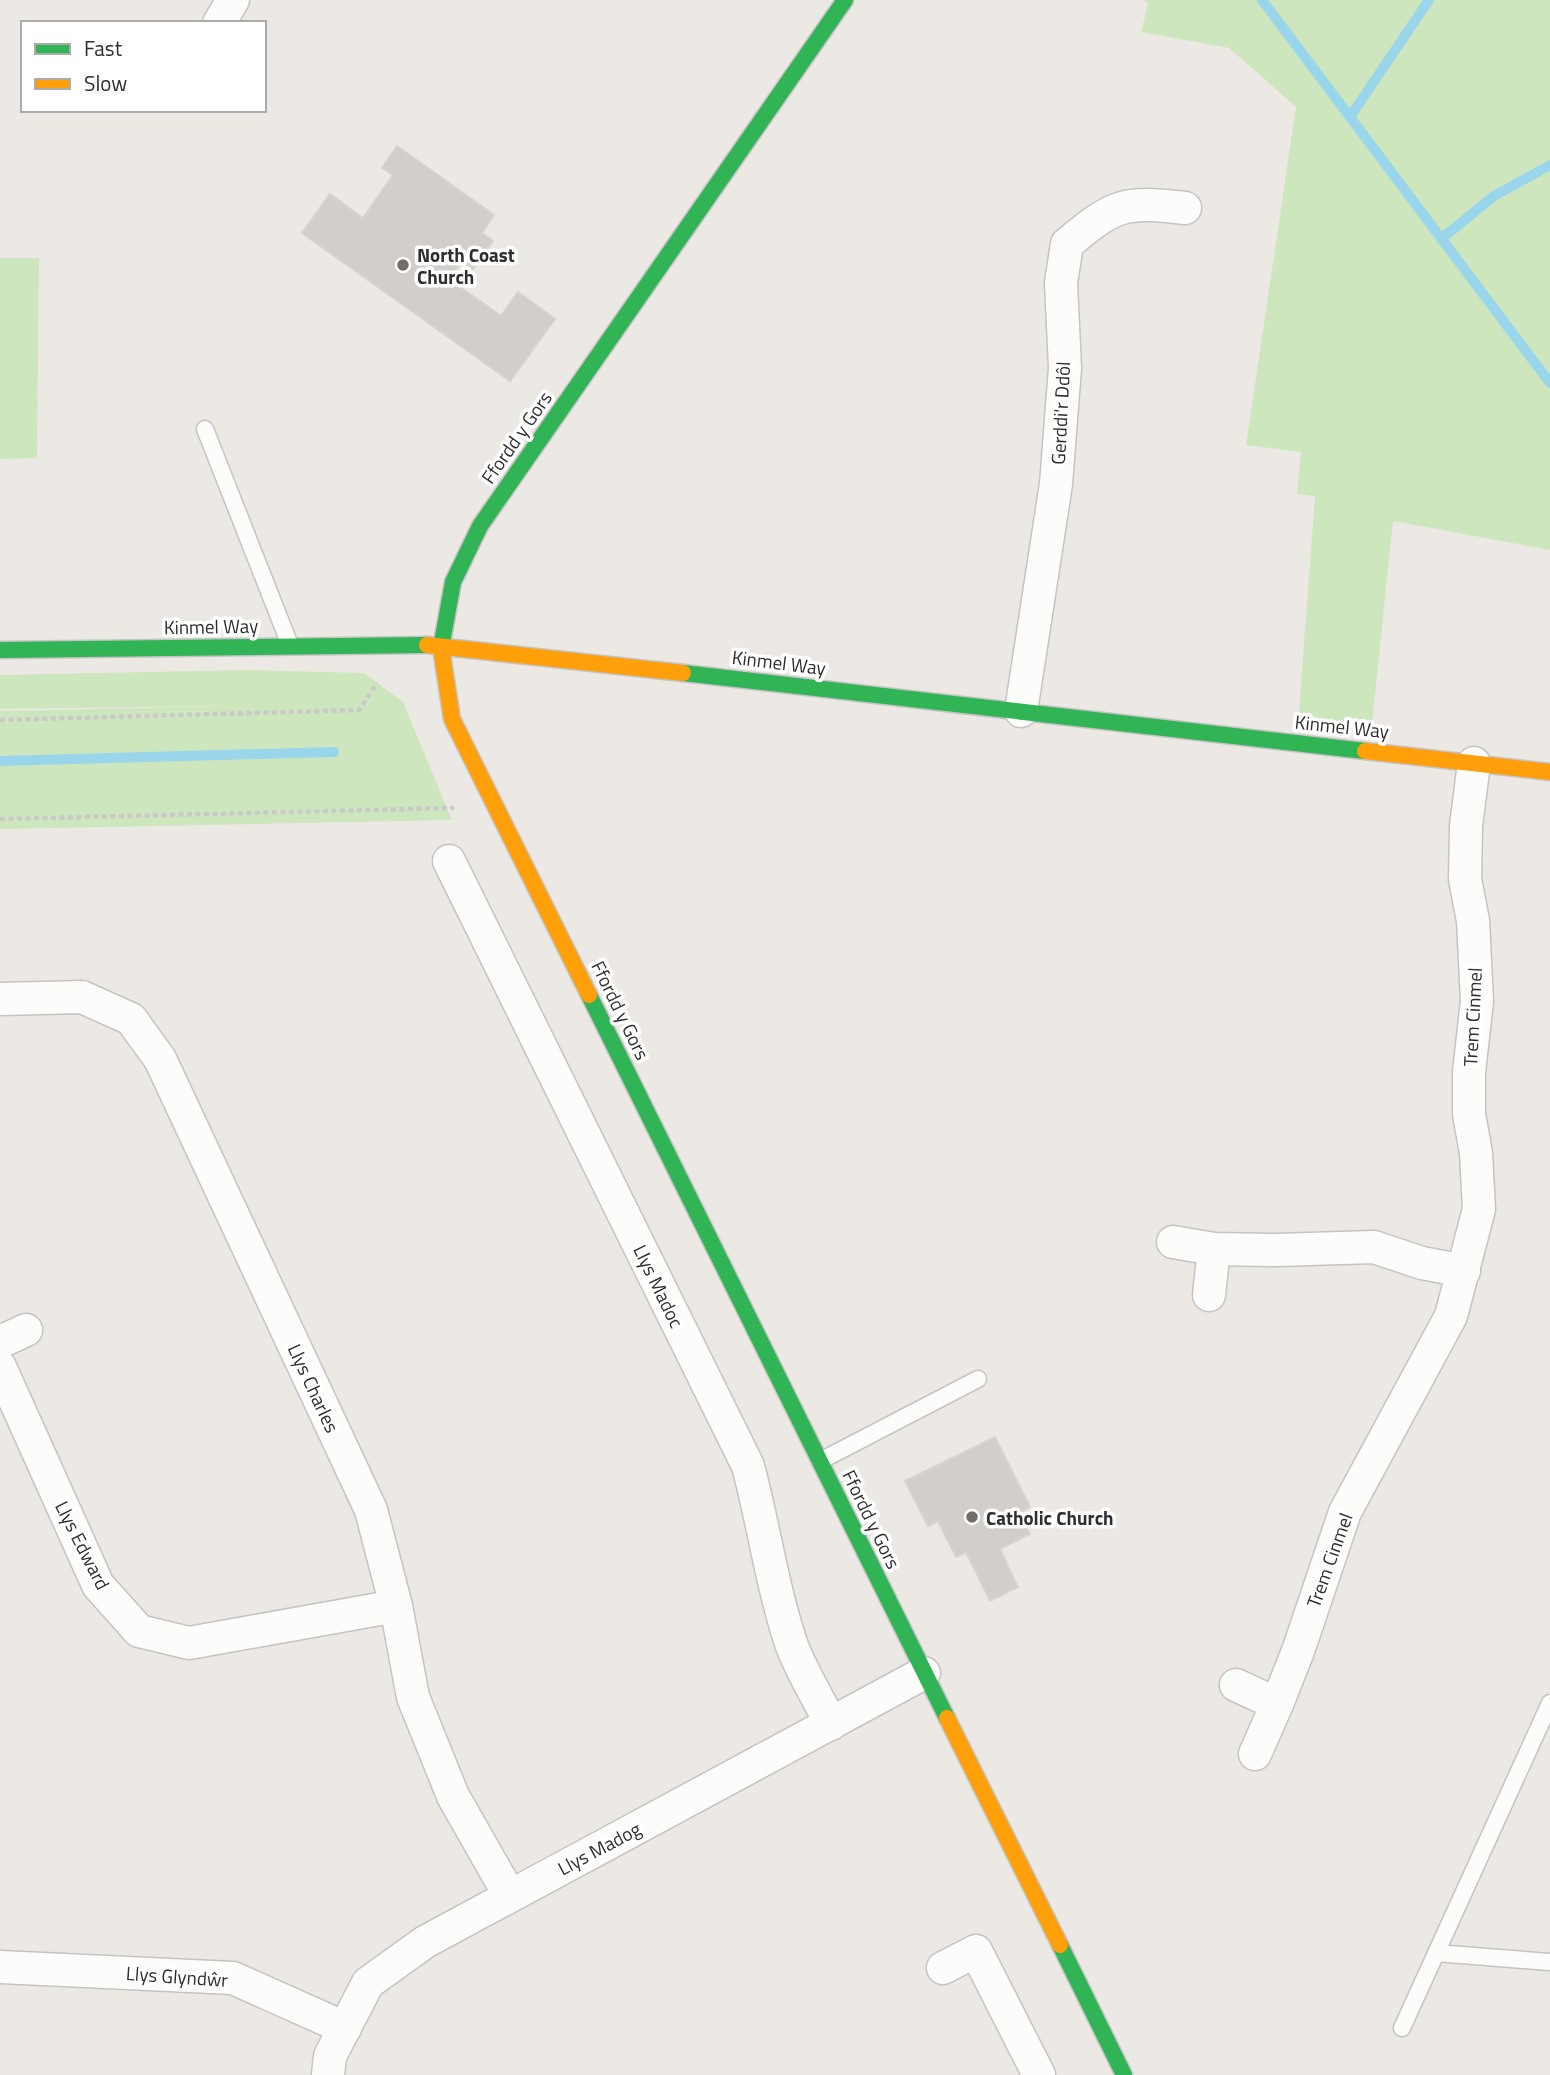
<svg xmlns="http://www.w3.org/2000/svg" width="1550" height="2075" font-family="'Titillium Web',sans-serif">
<rect width="100%" height="100%" fill="#ece8e4"/>
<!-- green -->
<g fill="#cee6be">
<polygon points="1144,0 1260,0 1287,35 1262,0 1550,0 1550,378 1473,281 1550,383 1550,550 1393,521 1371,733 1298,725 1315,496 1297,494 1301,452 1246,445 1296,107 1229,48 1141,32 1148,4"/>
<polygon points="0,258 39,258 37,458 0,459"/>
<polygon points="248,670 364,673 403,702 452,820 0,829 0,711 231,706 0,709 0,675"/>
</g>
<g fill="none" stroke-linecap="round" stroke-linejoin="round">
<!-- stream -->
<g stroke="#99d6ec" stroke-width="10">
<polyline points="1262,0 1550,383"/>
<polyline points="1350,117 1429,0"/>
<polyline points="1441,239 1494,196 1550,165"/>
<polyline points="0,761 334,752"/>
</g>
</g>
<!-- building -->
<g fill="#d1cecb" stroke="#d7d4d0" stroke-width="2">
<polygon points="397,146 494,215 482,233 493,241 473,269 462,261 449,279 501,316 518,292 555,319 510,381 302,233 330,194 363,218 393,175 382,168"/>
<polygon points="995,1437 1030,1507 1019,1513 1030,1534 1000,1549 1018,1587 990,1601 966,1552 956,1557 938,1521 928,1526 905,1481"/>
</g>
<g fill="none" stroke-linecap="round" stroke-linejoin="round">
<defs>
<g id="lane">
<polyline points="205,429 290,645"/>
<polyline points="820,1461 978,1379"/>
<polyline points="1436,1953 1550,1962"/>
<polyline points="1402,2028 1550,1703"/>
</g>
<g id="street">
<polyline points="219,23 233,0"/>
<path d="M1021 711 1056 484 1065 368 1061 283 1067 244C1115 204 1123 201 1185 208"/>
<path d="M449 861 748 1466C764 1526 772 1587 792 1646 802 1672 818 1698 831 1724"/>
<polyline points="0,999 82,997 131,1019 160,1059 371,1510 396,1606 413,1697 453,1796 510,1896"/>
<polyline points="1173,1242 1214,1249 1276,1250 1374,1247 1422,1263 1464,1271"/>
<polyline points="1209,1295 1214,1249"/>
<polyline points="0,1342 26,1330"/>
<polyline points="0,1367 98,1585 139,1631 189,1643 396,1606"/>
<polyline points="1236,1685 1277,1704 1255,1754"/>
<polyline points="1277,1704 1298,1651 1345,1512 1451,1316 1479,1209 1476,1153 1469,1114 1469,1072 1477,1001 1473,921 1465,879 1466,826 1474,763"/>
<polyline points="0,1967 233,1978 345,2028"/>
<polyline points="943,1968 976,1951 1039,2075"/>
<polyline points="328,2075 330,2056 368,1983 425,1942 924,1673"/>
</g>
<g id="fast">
<polyline points="441,648 453,582 480,526 845,0"/>
<polyline points="0,650 427,645"/>
<polyline points="683,673 1365,751"/>
<polyline points="589,995 947,1718"/>
<polyline points="1060,1945 1124,2075"/>
</g>
<g id="slow">
<polyline points="427,645 683,673"/>
<polyline points="441,648 452,719 589,995"/>
<polyline points="1365,751 1550,772"/>
<polyline points="947,1718 1060,1945"/>
</g>
</defs>
<!-- lane casing -->
<use href="#lane" stroke="#c5c4c5" stroke-width="19"/>
<!-- street casing -->
<use href="#street" stroke="#c5c4c5" stroke-width="35"/>
<!-- fast casing -->
<use href="#fast" stroke="#c5c4c5" stroke-width="19"/>
<!-- slow casing -->
<use href="#slow" stroke="#c5c4c5" stroke-width="19"/>
<!-- path -->
<g stroke="#c9c9c8" stroke-width="4.5" stroke-dasharray="5 3.5" stroke-linecap="butt">
<polyline points="0,720 359,710 377,683"/>
<polyline points="0,819 454,808"/>
</g>
<!-- lane -->
<use href="#lane" stroke="#fcfcfb" stroke-width="16"/>
<!-- street -->
<use href="#street" stroke="#fcfcfb" stroke-width="32"/>
<!-- fast -->
<use href="#fast" stroke="#30b455" stroke-width="16"/>
<!-- slow -->
<use href="#slow" stroke="#ff9f0a" stroke-width="16"/>
</g>
<!-- markers -->
<g fill="#706f6e" stroke="#fff" stroke-width="2.5">
<circle cx="403" cy="265" r="7"/>
<circle cx="972" cy="1517" r="7"/>
</g>
<g text-anchor="middle" dominant-baseline="central" stroke-width="7" stroke-linejoin="round" paint-order="stroke">
<!-- poi labels -->
<g font-size="19" font-weight="bold" fill="#2e2e2e" stroke="#fff" text-anchor="start">
<text x="417" y="254">North Coast<tspan x="417" dy="22">Church</tspan></text>
<text x="986" y="1517">Catholic Church</text>
</g>
<!-- street labels -->
<g font-size="19" fill="#2e2e2e" stroke="#fff">
<text transform="translate(1060 413) rotate(-87)">Gerddi'r Ddôl</text>
<text transform="translate(516 437) rotate(-55)">Ffordd y Gors</text>
<text transform="translate(211 626) rotate(-1)">Kinmel Way</text>
<text transform="translate(779 662) rotate(7)">Kinmel Way</text>
<text transform="translate(1342 726) rotate(6)">Kinmel Way</text>
<text transform="translate(621 1010) rotate(64)">Ffordd y Gors</text>
<text transform="translate(1472 1017) rotate(-87)">Trem Cinmel</text>
<text transform="translate(659 1286) rotate(64)">Llys Madoc</text>
<text transform="translate(314 1388) rotate(65)">Llys Charles</text>
<text transform="translate(872 1519) rotate(64)">Ffordd y Gors</text>
<text transform="translate(83 1545) rotate(63)">Llys Edward</text>
<text transform="translate(1329 1560) rotate(-70)">Trem Cinmel</text>
<text transform="translate(599 1848) rotate(-28)">Llys Madog</text>
<text transform="translate(177 1976) rotate(4)">Llys Glyndŵr</text>
</g>
</g>
<!-- legend -->
<rect x="21" y="21" width="245" height="91" fill="#ffffff" stroke="#ababab" stroke-width="2"/>
<rect x="35" y="44" width="35" height="10" fill="#30b455" stroke="#ababab" stroke-width="2"/>
<text x="84" y="56" font-size="21" fill="#2e2e2e">Fast</text>
<rect x="35" y="79" width="35" height="10" fill="#ff9f0a" stroke="#ababab" stroke-width="2"/>
<text x="84" y="91" font-size="21" fill="#2e2e2e">Slow</text>
</svg>
